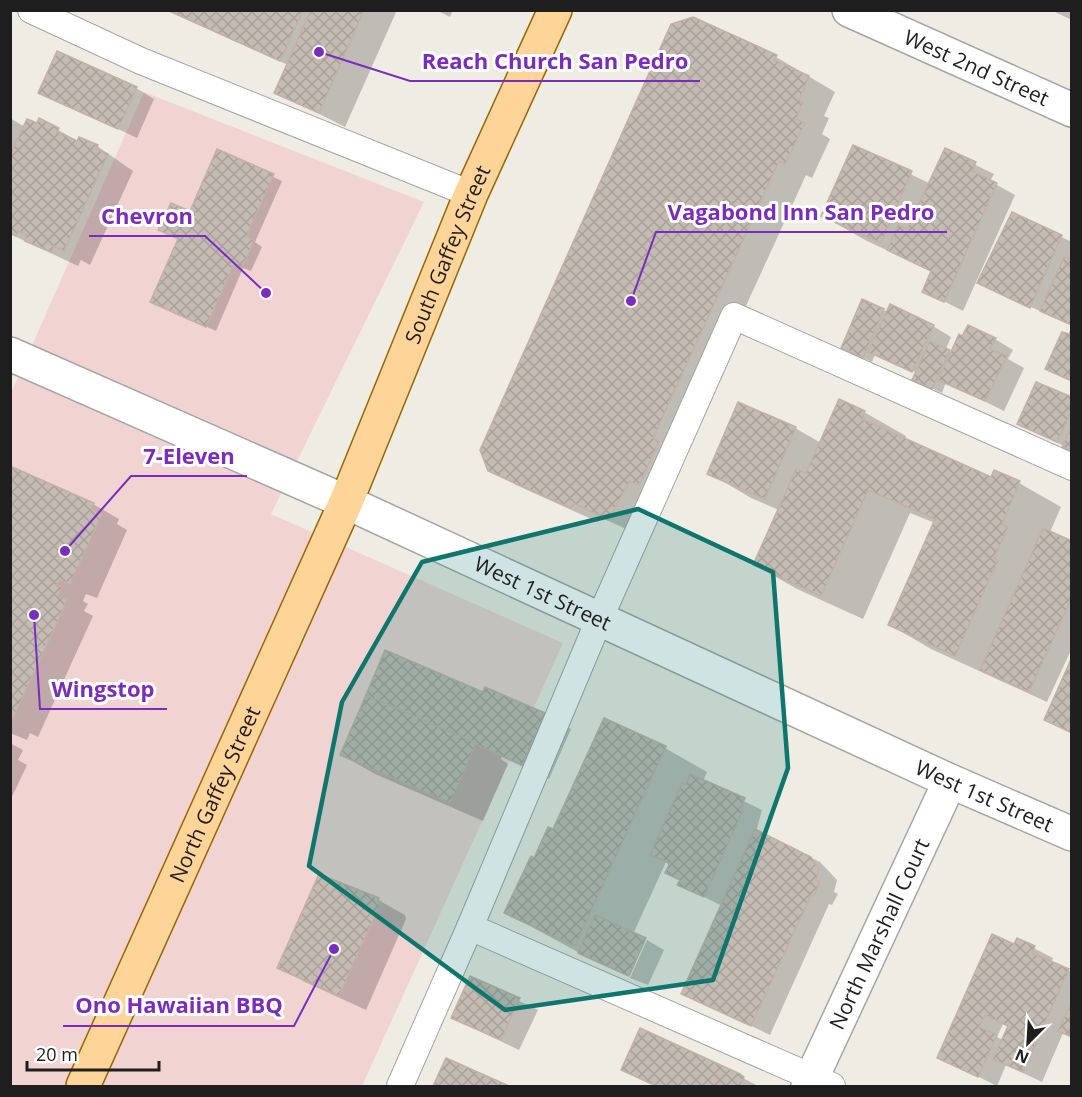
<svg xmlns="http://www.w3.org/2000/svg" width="1082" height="1097" font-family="'Open Sans',sans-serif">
<defs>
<pattern id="building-cross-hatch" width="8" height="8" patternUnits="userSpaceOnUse" patternTransform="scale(1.5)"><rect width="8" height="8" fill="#c4bbb3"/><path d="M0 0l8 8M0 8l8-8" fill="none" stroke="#a8a09a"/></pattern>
</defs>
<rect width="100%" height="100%" fill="#efece4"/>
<!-- commercial -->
<polygon fill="#f1d4d2" points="144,92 424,202 271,514 563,643 362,1086 11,1086 11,393"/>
<!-- shadow -->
<g fill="#0003" fill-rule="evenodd">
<polygon points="397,10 345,127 276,92 288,65 167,11"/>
<polygon points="436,10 453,10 450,17"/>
<polygon points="1053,10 1072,10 1072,20 1057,13"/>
<polygon points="693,19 776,57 835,92 824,116 829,118 822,134 830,139 812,178 806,175 678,454 635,533 600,517 598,522 516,485 489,470"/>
<polygon points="136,88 154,99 137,138 40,92"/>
<polygon points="10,118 25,127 38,125 40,120 78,141 97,146 133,171 90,265 81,260 78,266 10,234"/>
<polygon points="854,147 929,183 945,150 994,174 990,181 1015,195 963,311 924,291 933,272 865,240 823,216"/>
<polygon points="218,151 282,181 255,242 262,247 251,271 243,268 216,331 161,306"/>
<polygon points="1013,214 1072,242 1072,326 979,283"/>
<polygon points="883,310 933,326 951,337 946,349 952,353 995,339 1013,350 1008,359 1024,368 1004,411 946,382 942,393 923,384 920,374 875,354 872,362 852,353"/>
<polygon points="1072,399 1072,450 1019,424"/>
<polygon points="864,412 906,436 905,440 992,479 1019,483 1061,507 1050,532 1072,543 1072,648 1047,702 931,649 890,625 935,523 910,513 863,619 797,589 755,565 779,510 751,498 709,473 795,428 821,443"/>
<polygon points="10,467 93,504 119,519 117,524 127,530 97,598 86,594 83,601 88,604 84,611 93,616 38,737 30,733 27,740 10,733"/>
<polygon points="484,694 544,714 571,729 549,779 502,757 501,759 508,764 483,821 375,774 342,755"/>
<polygon points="10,743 23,750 18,760 27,765 10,801"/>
<polygon points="665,748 707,772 703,781 762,810 756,832 820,862 837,880 834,892 838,894 832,905 829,904 770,1035 683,993 722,906 679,884 681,881 666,862 633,934 644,939 628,976 598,963 506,913 535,860 554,831"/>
<polygon points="378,900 405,915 406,919 366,1010 305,982 279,967"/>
<polygon points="647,940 664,950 648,985 630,978"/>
<path d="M1018 940 1053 958 1051 963 1072 972V1037L1063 1033 1042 1082 1006 1065 997 1086 939 1057ZM1003 1024 1009 1027 1003 1040 997 1037Z"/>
<polygon points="471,978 538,1010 519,1050 453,1018"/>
<polygon points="447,1060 505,1086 435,1086"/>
<polygon points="623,1069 743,1078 758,1086 655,1086"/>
</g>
<!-- building -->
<g fill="url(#building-cross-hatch)" stroke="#c2b2a5" stroke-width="1.5">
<polygon points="168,10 303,10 280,61"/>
<polygon points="311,10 364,10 319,113 274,93"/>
<polygon points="693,17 777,55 774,60 809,76 799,100 803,102 796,119 805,123 785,164 779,161 653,438 659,441 639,485 630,481 608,520 574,503 571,508 488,471 480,450 671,24"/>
<polygon points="57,51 137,87 118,129 38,93"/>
<polygon points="39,118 59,128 57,132 77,141 79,137 98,145 96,149 108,154 64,251 54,246 51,252 25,241 27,235 18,231 16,236 10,233 10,155 27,119 37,123"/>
<polygon points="853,145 912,171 881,243 821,216"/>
<polygon points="945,148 976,162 972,171 997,183 944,302 922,292 931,271 887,250 898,225 907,229"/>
<polygon points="217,149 274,174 246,237 254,240 242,268 234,264 206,327 150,302 178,239 158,230 171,203 190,211"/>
<polygon points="1012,212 1062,235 1030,308 977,283"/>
<polygon points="1064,257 1072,260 1072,325 1040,311"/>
<polygon points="862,299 884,309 863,358 841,348"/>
<polygon points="890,304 934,325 912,372 868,352"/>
<polygon points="968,325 996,338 990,349 1007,356 985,401 938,380 959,334 962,336"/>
<polygon points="1072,328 1072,381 1045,369 1062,332 1069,334"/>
<polygon points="930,341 950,350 932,389 912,380"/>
<polygon points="1036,382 1072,397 1072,410 1057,442 1017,424"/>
<polygon points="839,399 865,411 862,419 991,477 994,470 1020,481 1002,524 1008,527 994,558 998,560 955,656 888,625 935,519 868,490 821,596 753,565 796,469 806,473"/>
<polygon points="738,402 796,427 765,499 707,474"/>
<polygon points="1072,425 1072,451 1062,447"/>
<polygon points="10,466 94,503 91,509 102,514 70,584 60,580 57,585 62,587 58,596 67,600 11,723"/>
<polygon points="1043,528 1072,541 1072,597 1029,692 980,670"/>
<polygon points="385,650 483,692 485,687 545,713 522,765 366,695"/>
<polygon points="1072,657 1072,733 1044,720"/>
<polygon points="366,695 476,743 450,803 340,755"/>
<polygon points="604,718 666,746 575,946 504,913 531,856 534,858 548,827 553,829"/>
<polygon points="690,774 745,798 740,809 743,810 704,897 677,885 680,880 665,873 670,863 650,855 682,783 686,784"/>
<polygon points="755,829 811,857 819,869 816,880 820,882 814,896 811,895 751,1026 681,994"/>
<polygon points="319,874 379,898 378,902 381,902 339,996 277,968"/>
<polygon points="595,915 646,938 629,976 578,953"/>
<polygon points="992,934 1014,944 1017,938 1035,946 1032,953 1069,969 1023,1072 993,1059 1008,1026 985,1015 979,1027 997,1035 978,1077 937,1058"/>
<polygon points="470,976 520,998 501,1040 451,1018"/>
<polygon points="1072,1002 1072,1037 1058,1031"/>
<polygon points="640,1028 740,1074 744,1077 740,1086 656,1086 621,1070"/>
<polygon points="446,1058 509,1086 433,1086"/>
</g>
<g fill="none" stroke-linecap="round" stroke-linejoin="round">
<defs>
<g id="service">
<polyline points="31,10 141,61 471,194"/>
<polyline points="470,927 832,1086"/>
<polyline points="400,1086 470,927 599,620 734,316 1072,467"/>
</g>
<g id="minor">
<path id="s1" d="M849 10 1072 110"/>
<path id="s2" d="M808 1086 950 781"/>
</g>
<g id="tertiary">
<path id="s3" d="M10 354 346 502 950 781 1072 834"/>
</g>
<g id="primary">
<path id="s4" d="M83 1086 346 502 471 194 555 10"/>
</g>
</defs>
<!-- service casing -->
<use href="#service" stroke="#a5a5a5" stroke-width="28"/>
<!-- minor casing -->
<use href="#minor" stroke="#a5a5a5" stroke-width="36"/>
<!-- tertiary casing -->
<use href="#tertiary" stroke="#a5a5a5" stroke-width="36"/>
<!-- primary casing -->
<use href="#primary" stroke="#986700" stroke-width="36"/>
<!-- service -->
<use href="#service" stroke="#fff" stroke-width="26"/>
<!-- minor -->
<use href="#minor" stroke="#fff" stroke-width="33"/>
<!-- tertiary -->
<use href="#tertiary" stroke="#fff" stroke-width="33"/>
<!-- primary -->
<use href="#primary" stroke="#ffd499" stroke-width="33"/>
</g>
<!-- marked area -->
<path fill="#0f766e" fill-opacity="0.2" stroke="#0f766e" stroke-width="4.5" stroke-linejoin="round" d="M638 509 773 572 788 768 713 980 505 1010 309 866 342 702 422 562Z"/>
<g text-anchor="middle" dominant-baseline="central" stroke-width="6" stroke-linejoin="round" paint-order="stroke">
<!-- street labels -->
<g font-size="21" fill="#1e1e1e" stroke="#fff">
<text stroke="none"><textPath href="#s1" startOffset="140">West 2nd Street</textPath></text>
<text stroke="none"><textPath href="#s4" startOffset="908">South Gaffey Street</textPath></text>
<text stroke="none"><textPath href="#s3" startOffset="584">West 1st Street</textPath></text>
<text stroke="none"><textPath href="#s4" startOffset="320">North Gaffey Street</textPath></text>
<text stroke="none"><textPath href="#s3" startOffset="1070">West 1st Street</textPath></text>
<text stroke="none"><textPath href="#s2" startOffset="168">North Marshall Court</textPath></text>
</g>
</g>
<!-- callouts -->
<path fill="none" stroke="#7b2cbf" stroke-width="2" d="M319 52L410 81H700M631 301L656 232H947M266 293L205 236H89M65 551L131 476H247M34 615L40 709H167M334 949L294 1026H63"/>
<g fill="#7b2cbf" stroke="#fff" stroke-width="2">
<circle cx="319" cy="52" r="6"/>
<circle cx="631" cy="301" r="6"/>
<circle cx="266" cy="293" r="6"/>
<circle cx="65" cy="551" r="6"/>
<circle cx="34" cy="615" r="6"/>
<circle cx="334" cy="949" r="6"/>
</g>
<g font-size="22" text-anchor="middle" font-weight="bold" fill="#7b2cbf" stroke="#fff" stroke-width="6" stroke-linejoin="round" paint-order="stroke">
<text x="555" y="69">Reach Church San Pedro</text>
<text x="801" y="220">Vagabond Inn San Pedro</text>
<text x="147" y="224">Chevron</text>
<text x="189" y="464">7-Eleven</text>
<text x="103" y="697">Wingstop</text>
<text x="179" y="1013">Ono Hawaiian BBQ</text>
</g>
<!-- border -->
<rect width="1082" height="1097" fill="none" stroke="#1e1e1e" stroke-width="24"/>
<!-- north arrow -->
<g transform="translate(1028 1043) rotate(204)" stroke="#ffffff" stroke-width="4.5" paint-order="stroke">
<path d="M0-4.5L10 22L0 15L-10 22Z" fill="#1e1e1e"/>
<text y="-9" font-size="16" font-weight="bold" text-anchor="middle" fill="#1e1e1e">N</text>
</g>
<!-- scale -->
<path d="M27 1061v9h132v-9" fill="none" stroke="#1e1e1e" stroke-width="3"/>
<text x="36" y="1061" font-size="18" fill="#1e1e1e" stroke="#ffffff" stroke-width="4.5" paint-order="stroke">20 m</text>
</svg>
